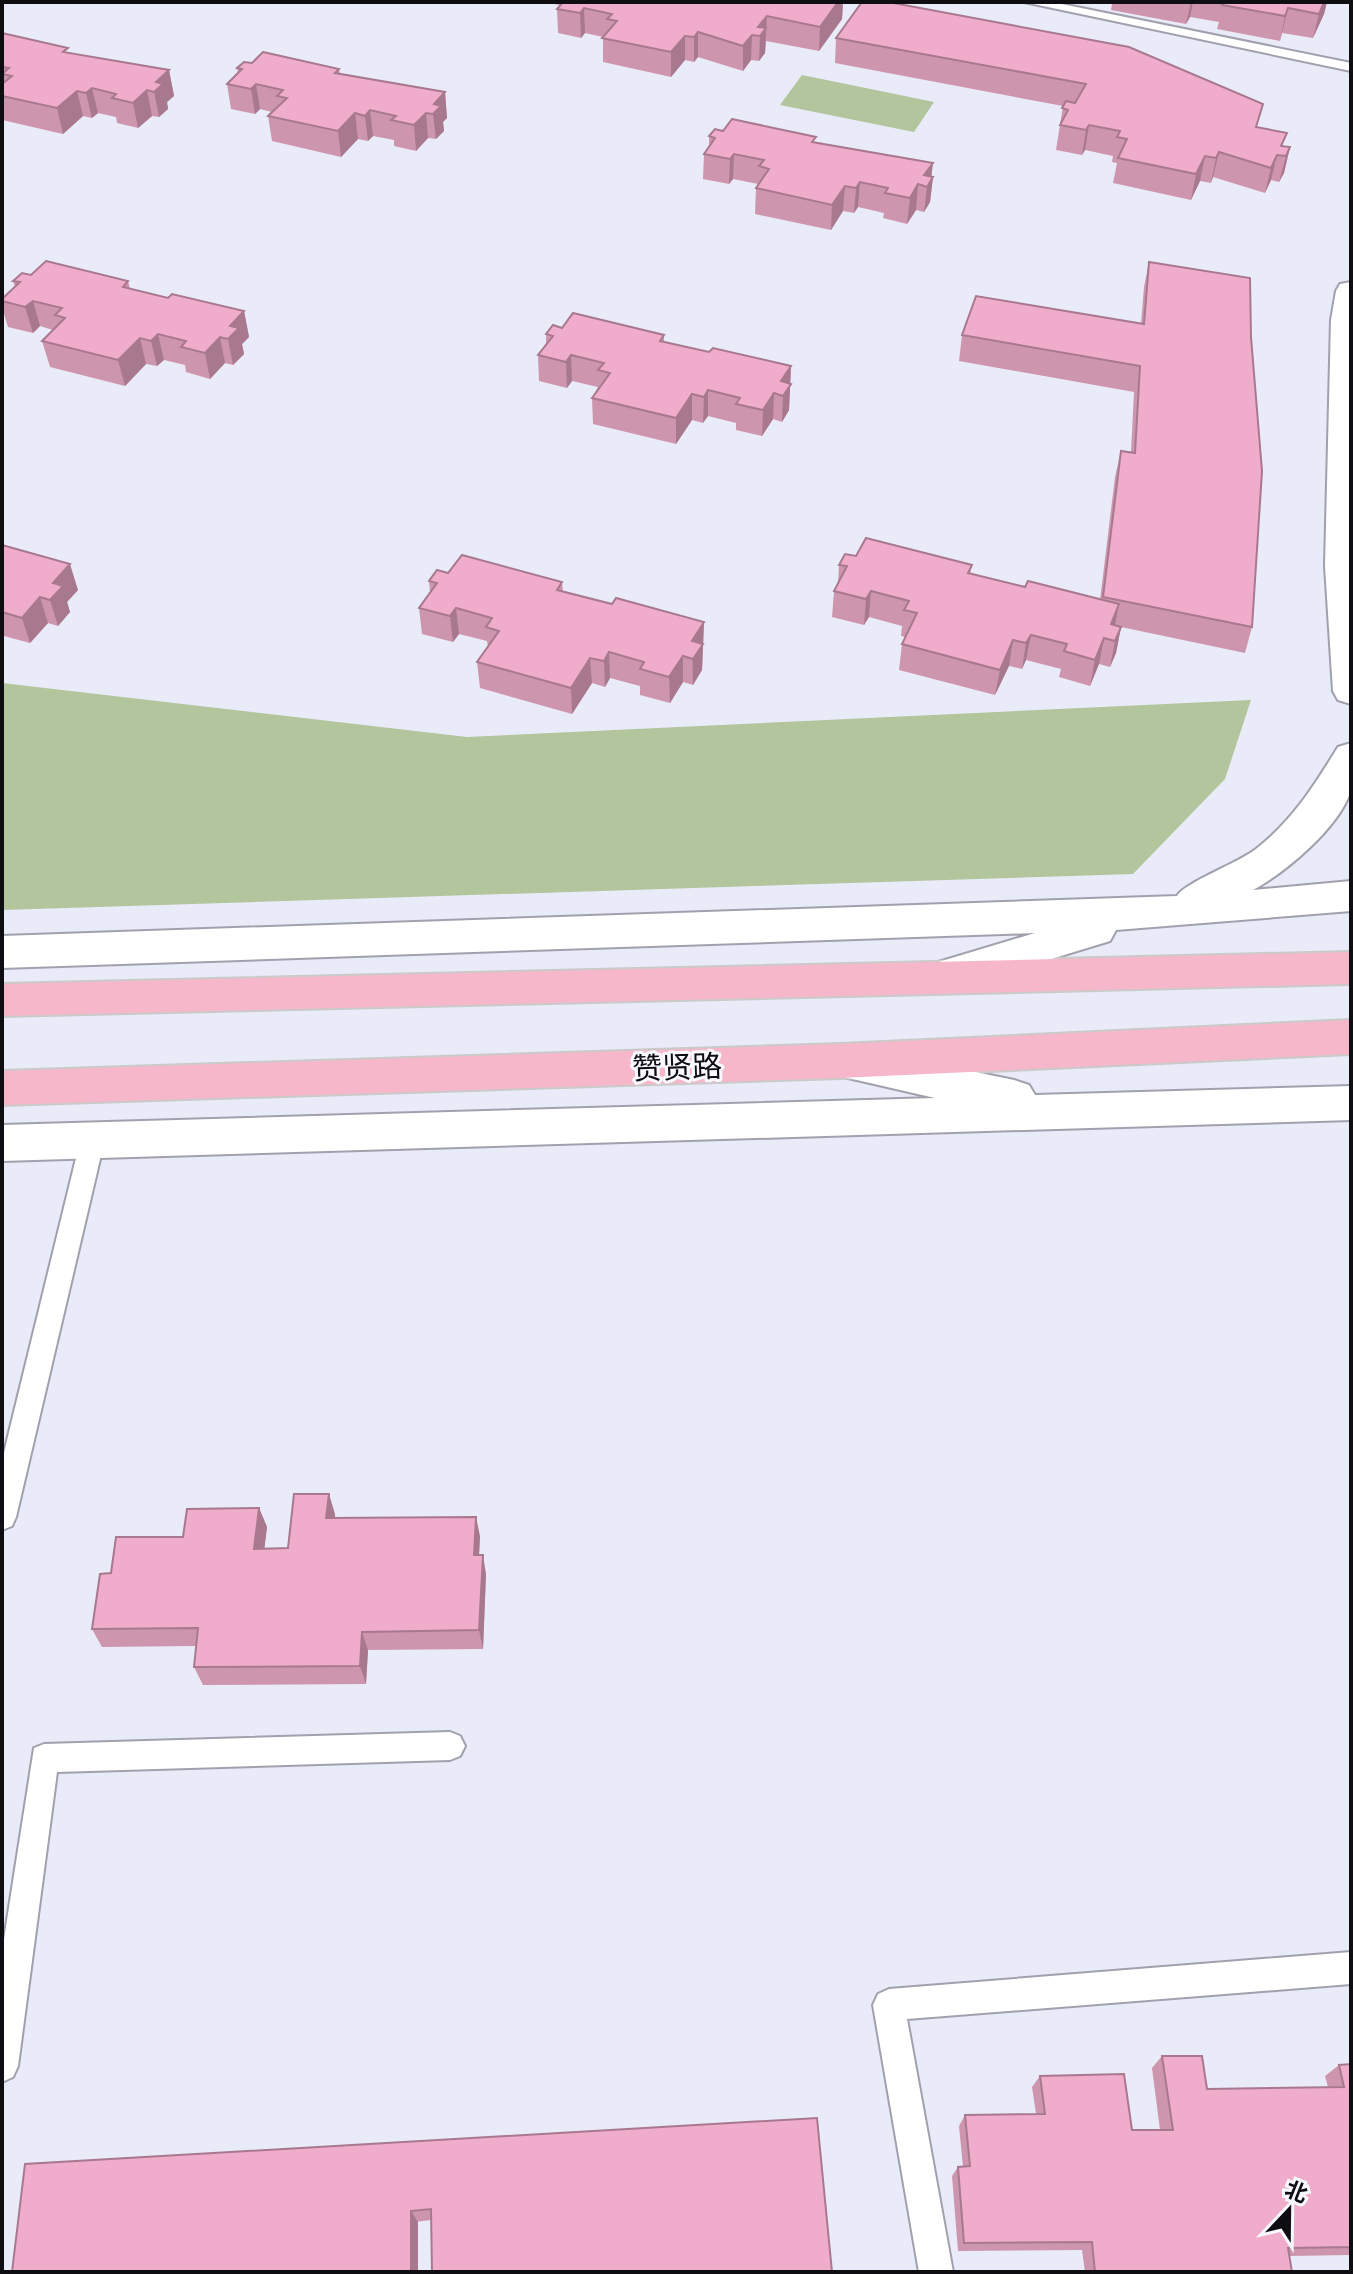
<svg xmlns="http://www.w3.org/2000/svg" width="1353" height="2274" font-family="'Exo 2','Noto Sans SC',sans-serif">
<rect width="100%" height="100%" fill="#eaebf8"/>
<!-- green -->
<g fill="#b2c59c">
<polygon points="802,75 934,102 914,132 780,105"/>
<polygon points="2,683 467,737 1251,700 1225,779 1133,874 2,910"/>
</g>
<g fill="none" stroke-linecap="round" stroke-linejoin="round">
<defs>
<g id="service">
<polygon points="1024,2 1052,2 1351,63 1351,71"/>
<polygon points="92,1132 101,1135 104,1142 16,1517 12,1526 2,1530 2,1461 80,1142 83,1135"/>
<polygon points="450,1732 460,1736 465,1746 460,1756 450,1760 57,1772 18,2066 13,2077 2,2082 2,1952 34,1748 44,1744"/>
<polygon points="1351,1952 1351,1984 907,2019 953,2272 919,2272 873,2005 878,1994 889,1989"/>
</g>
<g id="tertiary">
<polygon points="1351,282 1351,704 1338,700 1333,691 1325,566 1331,320 1336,291 1340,284"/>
<path d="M1351 743C1351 757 1353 780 1350 793 1337 829 1286 872 1253 890L1351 881V911L1116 930 1110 941 940 993 925 988 919 977 925 966 1035 933 2 968V936L1177 896C1184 883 1238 863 1256 849 1293 820 1314 786 1338 747Z"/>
<polygon points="850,1046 1014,1080 1029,1085 1035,1095 1351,1086 1351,1120 2,1161 2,1125 935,1098 835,1075 829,1063 835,1051"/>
</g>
<g id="primary">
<polygon points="1351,952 1351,984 2,1016 2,984"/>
<polygon points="1351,1020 1351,1054 840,1078 2,1105 2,1071 840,1044"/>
</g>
</defs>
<!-- service casing -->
<use href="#service" stroke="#a0a1ad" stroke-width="4"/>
<!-- tertiary casing -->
<use href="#tertiary" stroke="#a0a1ad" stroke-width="4"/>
<!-- primary casing -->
<use href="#primary" stroke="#cacacb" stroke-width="4"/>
<!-- service -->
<use href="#service" fill="#fff" fill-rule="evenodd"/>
<!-- tertiary -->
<use href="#tertiary" fill="#fff" fill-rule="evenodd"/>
<!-- primary -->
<use href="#primary" fill="#f7b7ca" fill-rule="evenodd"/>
</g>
<!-- wall -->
<g fill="#ce95af">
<polygon points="543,2 843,2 842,19 819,51 766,41 765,53 759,61 751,60 743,71 698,57 694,62 685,60 671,77 603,62 603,37 585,33 581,38 558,33 557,9 560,5"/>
<polygon points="862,2 1258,128 1284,146 1290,147 1284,173 1279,182 1271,180 1265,193 1213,177 1211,183 1200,181 1191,200 1113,183 1117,163 1112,162 1113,156 1085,150 1082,155 1056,150 1063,106 835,63 836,38"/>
<polygon points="1102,2 1327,2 1324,14 1313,38 1282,33 1280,41 1217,29 1219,22 1190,17 1186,24 1111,10 1112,4"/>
<polygon points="2,33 69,53 169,70 174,96 167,102 168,109 159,117 152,116 138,128 117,123 116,117 98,113 92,118 83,116 63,134 2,120"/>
<polygon points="252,63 339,69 340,74 445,92 447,118 443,122 444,131 436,139 428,138 416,151 394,146 394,140 373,136 368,141 358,139 341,157 272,141 268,116 272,112 260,109 255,114 231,109 227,84 238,74 237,68"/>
<polygon points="723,131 816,142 933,177 930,202 924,212 916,210 907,224 883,218 884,213 858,207 854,213 843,211 831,230 755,214 756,188 758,184 733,179 729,184 703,179 704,154 709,146 709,136"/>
<polygon points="1149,262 1252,627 1245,653 1121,627 1116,653 1110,667 1099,664 1090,686 1059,677 1061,669 1026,660 1022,669 1009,666 995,695 899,670 902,644 905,637 901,636 902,626 869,617 864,625 832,617 834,591 838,583 839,565 856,556 972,565 970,574 1025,587 1100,600 1115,477 1121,451 1131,452 1134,392 959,361 962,335 1141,324 1144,287"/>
<polygon points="31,275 128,281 130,289 168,298 244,311 249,337 242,344 244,354 233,365 225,363 210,379 186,372 185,365 164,360 157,366 146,364 125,386 50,367 42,341 53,330 40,326 33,333 8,327 2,307 2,299 15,287 13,281"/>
<polygon points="562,328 664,335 664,342 709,352 791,366 789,410 782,422 773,419 762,436 736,430 736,423 708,416 703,423 692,420 676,444 593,424 592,398 598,387 572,381 567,388 539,381 538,355 546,344 546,334"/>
<polygon points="2,545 78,590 67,602 70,612 58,626 48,623 30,643 4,636 2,631"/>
<polygon points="448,573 562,582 563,591 612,604 704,622 702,670 693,685 683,682 670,703 640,695 640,686 610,678 605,687 592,683 572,714 480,688 477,662 488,647 487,641 459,634 453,642 422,634 419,608 430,592 429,581"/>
<polygon points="259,1508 267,1527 264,1549 288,1548 335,1514 335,1518 480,1536 479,1555 486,1574 483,1649 368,1650 366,1684 203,1685 194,1667 196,1646 102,1647 92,1629 111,1573 183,1537"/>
<polygon points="1162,2056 1207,2089 1328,2087 1325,2076 1339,2065 1351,2064 1351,2255 1289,2256 1292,2272 1085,2272 1082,2250 958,2251 952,2176 958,2167 963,2167 959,2126 965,2115 1036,2114 1032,2087 1040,2076 1132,2130 1160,2130 1152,2068"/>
<polygon points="817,2118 431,2220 12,2272"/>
</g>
<!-- shaded-wall -->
<g fill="#a8798e">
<polygon points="838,2 843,2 842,19 819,51 820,27"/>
<polygon points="1191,2 1193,2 1190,17 1186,24"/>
<polygon points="1324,2 1327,2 1324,14 1313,38 1319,14"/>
<polygon points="584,8 585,33 581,38 580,13"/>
<polygon points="1288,8 1282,33 1280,41 1285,16"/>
<polygon points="767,16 765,53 759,61 760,36 758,27"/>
<polygon points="698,32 698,57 694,62 694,37"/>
<polygon points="752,35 751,60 743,71 743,46"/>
<polygon points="685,36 685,60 671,77 671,52"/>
<polygon points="169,70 174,96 167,102 168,109 159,117 154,92 156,82"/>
<polygon points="256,84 260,109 255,114 251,89"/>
<polygon points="92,88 98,113 92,118 86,93"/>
<polygon points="147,90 152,116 138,128 133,103"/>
<polygon points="77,91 83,116 63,134 57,108"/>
<polygon points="445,92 447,118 443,122 444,131 436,139 433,114 434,104"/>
<polygon points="370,110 373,136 368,141 365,116"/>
<polygon points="355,113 358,139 341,157 338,131"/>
<polygon points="426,113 428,138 416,151 414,125"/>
<polygon points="1089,125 1085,150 1082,155 1086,130"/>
<polygon points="1290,147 1284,173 1279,182 1286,156"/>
<polygon points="1219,152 1213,177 1211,183 1216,158"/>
<polygon points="734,154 733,179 729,184 730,159"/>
<polygon points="1277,155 1271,180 1265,193 1271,168"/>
<polygon points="1205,156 1200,181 1191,200 1196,174"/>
<polygon points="933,163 931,180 933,177 930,202 924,212 927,187 924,175"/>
<polygon points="860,182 858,207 854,213 856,188"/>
<polygon points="918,184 916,210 907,224 910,198"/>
<polygon points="845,186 843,211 831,230 832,205"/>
<polygon points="33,301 40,326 33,333 25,307"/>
<polygon points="244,311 249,337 242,344 244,354 233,365 228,339 230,326"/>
<polygon points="158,334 164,360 157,366 151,341"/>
<polygon points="220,337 225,363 210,379 205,353"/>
<polygon points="140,338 146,364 125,386 118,360"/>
<polygon points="571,355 572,381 567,388 566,362"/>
<polygon points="791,366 789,410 782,422 783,396 781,381"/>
<polygon points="708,390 708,416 703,423 704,397"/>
<polygon points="774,393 773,419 762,436 763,410"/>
<polygon points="692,394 692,420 676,444 676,418"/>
<polygon points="70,564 78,590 67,602 70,612 58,626 50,600 53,583"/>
<polygon points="871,591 869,617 864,625 866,599"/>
<polygon points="40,597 48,623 30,643 22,618"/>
<polygon points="1119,604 1114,630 1111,624"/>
<polygon points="456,608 459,634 453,642 450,616"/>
<polygon points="704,622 702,670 693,685 692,641"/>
<polygon points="1121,627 1116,653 1110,667 1115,641"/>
<polygon points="1031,635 1026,660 1022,669 1026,643"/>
<polygon points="1104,638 1099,664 1090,686 1095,660"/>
<polygon points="1013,640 1009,666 995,695 1000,670"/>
<polygon points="609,652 610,678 605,687 604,661"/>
<polygon points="683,656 683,682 670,703 669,677"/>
<polygon points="590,658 592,683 572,714 571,688"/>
<polygon points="329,1494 335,1514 333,1538 326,1518"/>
<polygon points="259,1508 267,1527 262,1568 254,1549"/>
<polygon points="476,1517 480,1536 478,1574 474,1555"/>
<polygon points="483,1555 486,1574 483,1649 479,1630"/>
<polygon points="362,1632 368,1650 366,1684 360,1666"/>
<polygon points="411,2211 418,2222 418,2272 411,2272"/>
</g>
<!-- building -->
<g fill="#f0adcb" stroke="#a8798e" stroke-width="2">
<polygon points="563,2 838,2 820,27 767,16 758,27 766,28 760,36 752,35 743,46 698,32 694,37 685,36 671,52 602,38 617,21 607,19 612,14 584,8 580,13 557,9"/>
<polygon points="862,2 888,2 1129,47 1263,104 1256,127 1287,133 1281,146 1290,147 1286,156 1277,155 1271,168 1219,152 1216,158 1205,156 1196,174 1118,158 1127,139 1117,137 1120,131 1089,125 1086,130 1060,125 1068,110 1062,108 1066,101 1075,103 1086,84 836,38"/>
<polygon points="1224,2 1324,2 1319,14 1288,8 1285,16 1222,5"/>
<polygon points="2,33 68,48 63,52 169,70 156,82 163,84 154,92 147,90 133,103 112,98 116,94 92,88 86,93 77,91 57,108 2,96 2,84 12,76 2,74 9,68 2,67"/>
<polygon points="263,52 339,69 335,73 445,92 434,104 441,106 433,114 426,113 414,125 391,120 396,116 370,110 365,116 355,113 338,131 268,116 287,98 277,96 283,90 256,84 251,89 227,84 242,69 237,68 244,62 252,63"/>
<polygon points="732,119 816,137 812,142 933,163 924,175 933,177 927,187 918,184 910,198 885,193 888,188 860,182 856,188 845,186 832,205 756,188 769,169 759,166 764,160 734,154 730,159 704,154 715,138 709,136 715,129 723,131"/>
<polygon points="46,261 128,281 123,287 168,298 172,294 244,311 230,326 239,328 228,339 220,337 205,353 181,347 186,341 158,334 151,341 140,338 118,360 42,341 65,318 55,315 62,308 33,301 25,307 2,301 2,299 20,282 13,281 22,273 31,275"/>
<polygon points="1149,262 1250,278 1251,337 1262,471 1252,627 1103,597 1121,451 1135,453 1140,366 962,335 976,296 1144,324"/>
<polygon points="573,313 664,335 660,341 709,352 713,348 791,366 781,381 791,384 783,396 774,393 763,410 736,404 740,398 708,390 704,397 692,394 676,418 592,398 610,373 598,370 604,363 571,355 566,362 538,355 553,336 546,334 553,325 562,328"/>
<polygon points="866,538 972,565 968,573 1025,587 1028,581 1119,604 1111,624 1121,627 1115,641 1104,638 1095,660 1064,651 1067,644 1031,635 1026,643 1013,640 1000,670 902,644 917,613 904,610 909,601 871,591 866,599 834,591 847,566 839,565 845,554 856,556"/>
<polygon points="2,545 70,564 53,583 63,586 50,600 40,597 22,618 2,612"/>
<polygon points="462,555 562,582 557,590 612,604 616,598 704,622 692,641 703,644 693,659 683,656 669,677 640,669 644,662 609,652 604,661 590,658 571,688 477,662 499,631 486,627 492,618 456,608 450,616 419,608 437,583 429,581 437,570 448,573"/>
<polygon points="294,1494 329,1494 326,1518 476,1517 474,1555 483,1555 479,1630 362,1632 360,1666 194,1667 198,1628 92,1629 100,1574 111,1573 116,1537 183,1537 187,1509 259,1508 254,1549 288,1548"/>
<polygon points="1162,2056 1202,2056 1207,2089 1344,2087 1339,2065 1351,2064 1351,2247 1288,2248 1292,2272 1095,2272 1092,2242 964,2243 958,2167 970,2166 965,2115 1045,2114 1040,2076 1124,2074 1132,2130 1173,2130"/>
<polygon points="817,2118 832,2272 432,2272 431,2209 411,2211 411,2272 12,2272 25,2164"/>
</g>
<g text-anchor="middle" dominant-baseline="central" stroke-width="6" stroke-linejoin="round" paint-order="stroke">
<!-- street labels -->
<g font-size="30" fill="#0e0e12" stroke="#f8f9fe">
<text transform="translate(677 1066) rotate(-2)">赞贤路</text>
</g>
</g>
<!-- border -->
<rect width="1353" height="2274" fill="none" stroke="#0e0e12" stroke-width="8"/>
<!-- north arrow -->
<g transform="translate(1289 2210) rotate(22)" stroke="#f8f9fe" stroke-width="6" paint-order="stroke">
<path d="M0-6L14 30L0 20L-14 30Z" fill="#0e0e12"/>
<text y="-12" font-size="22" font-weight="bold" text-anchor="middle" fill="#0e0e12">北</text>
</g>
</svg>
